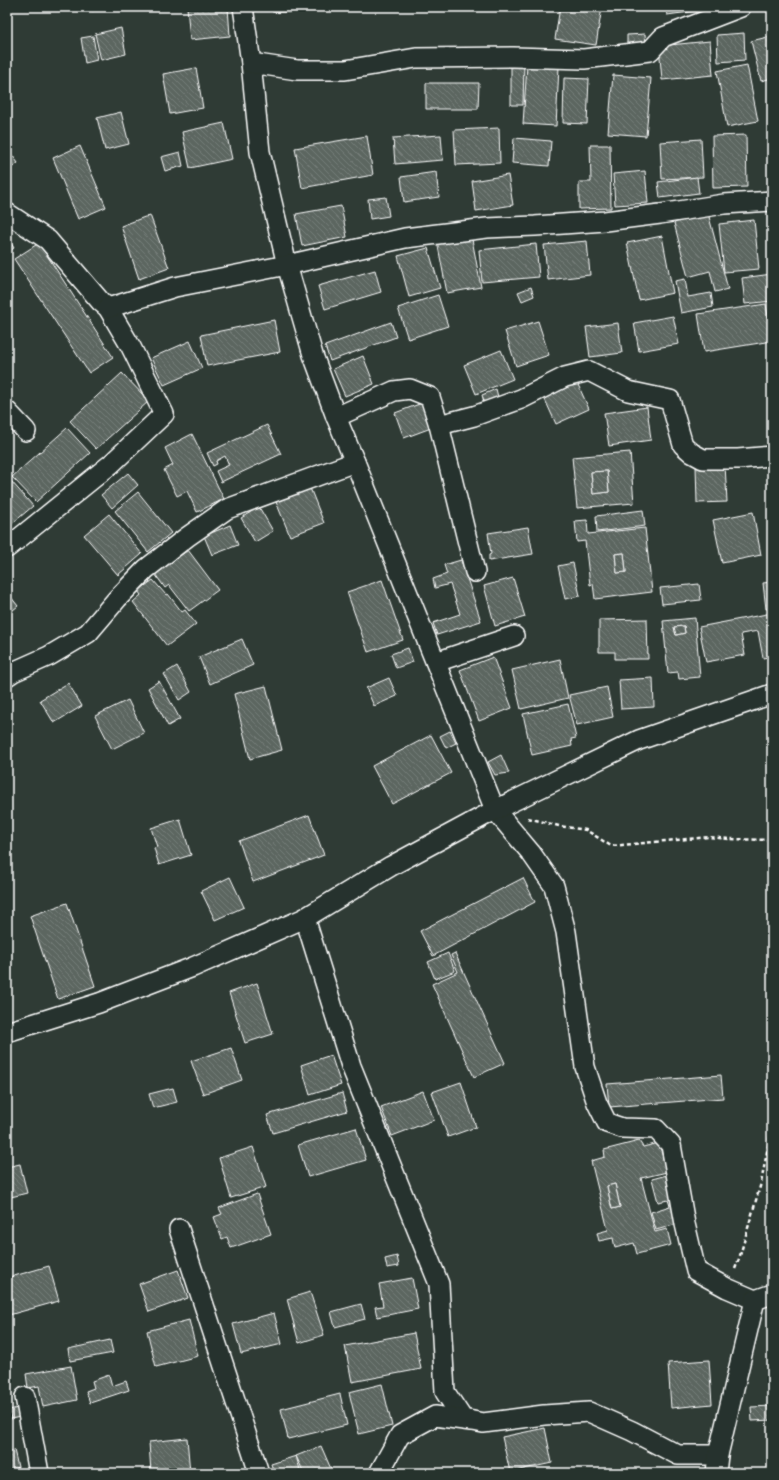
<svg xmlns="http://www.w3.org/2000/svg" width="779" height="1480" font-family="Sriracha,sans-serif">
<defs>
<pattern id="building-back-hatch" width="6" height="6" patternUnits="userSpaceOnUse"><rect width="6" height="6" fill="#5b6661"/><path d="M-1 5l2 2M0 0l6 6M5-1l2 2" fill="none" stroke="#747d79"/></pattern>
</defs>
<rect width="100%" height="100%" fill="#2f3b35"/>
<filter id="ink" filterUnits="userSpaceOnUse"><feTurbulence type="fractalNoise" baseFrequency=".025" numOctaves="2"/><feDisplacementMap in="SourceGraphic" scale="8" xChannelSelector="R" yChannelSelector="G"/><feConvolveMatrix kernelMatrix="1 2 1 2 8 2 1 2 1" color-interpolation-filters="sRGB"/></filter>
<g filter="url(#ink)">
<!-- building -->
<g fill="url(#building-back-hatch)" stroke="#fff" fill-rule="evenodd">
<polygon points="91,7 113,7 92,11"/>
<polygon points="187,7 228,7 230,36 190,40"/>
<rect x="273" y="7" width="32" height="5"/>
<polygon points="560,7 602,7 596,45 555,39"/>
<polygon points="666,7 712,7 712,9 667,15"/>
<polygon points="121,28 126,54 101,60 95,34"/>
<polygon points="744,33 745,60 718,62 717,35"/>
<polygon points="645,34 646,47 627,48 627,35"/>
<polygon points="93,36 97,60 85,63 81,38"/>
<polygon points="772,36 772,78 761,81 751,41"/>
<polygon points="710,41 713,75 662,80 659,46"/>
<polygon points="511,63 524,64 523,105 511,105"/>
<polygon points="527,65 559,67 556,126 523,124"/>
<polygon points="747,65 758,121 727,127 717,71"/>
<polygon points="196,68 203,108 170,114 163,74"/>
<polygon points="613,75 651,78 646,136 608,133"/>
<polygon points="564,78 589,79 587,124 563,123"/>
<polygon points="426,83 479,83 478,109 426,109"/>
<polygon points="121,112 129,144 105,150 97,118"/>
<polygon points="224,123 232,159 190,168 182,132"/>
<polygon points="499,128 500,163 456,165 454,130"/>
<polygon points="441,135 443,160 395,164 393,138"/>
<polygon points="746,135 747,187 713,188 712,136"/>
<polygon points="367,136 373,175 302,188 295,148"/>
<polygon points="514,138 551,141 549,166 512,163"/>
<polygon points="701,139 703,177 662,179 660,142"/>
<polygon points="590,145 610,145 611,208 579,209 579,182 591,182"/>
<polygon points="80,146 106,207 78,219 53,158"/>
<polygon points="7,148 18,163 7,171"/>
<polygon points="180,152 183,166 165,171 161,157"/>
<polygon points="645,171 648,203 615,205 613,174"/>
<polygon points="436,172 439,197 404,202 401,177"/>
<polygon points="508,175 513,205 476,211 472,181"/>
<polygon points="697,177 699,193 660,198 658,182"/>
<polygon points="386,197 389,216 370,219 368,199"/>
<polygon points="341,206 347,237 302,246 296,214"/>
<polygon points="708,213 728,289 715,292 710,271 688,277 674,223"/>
<polygon points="150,215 169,268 139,279 121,226"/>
<polygon points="754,220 759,269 724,272 719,224"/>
<polygon points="471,234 481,287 447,293 437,241"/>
<polygon points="662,236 673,293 639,300 627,243"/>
<polygon points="7,237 14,248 7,253"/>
<polygon points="587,241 590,275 548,280 544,245"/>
<polygon points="39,243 113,357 89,373 14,259"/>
<polygon points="536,244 539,277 482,282 479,250"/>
<polygon points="428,248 440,288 409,297 398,256"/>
<polygon points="375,270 381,292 325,309 318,286"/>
<polygon points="772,274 772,301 745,304 742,278"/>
<polygon points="685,279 688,297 711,293 713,307 681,313 675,281"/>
<polygon points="531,287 534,296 522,301 518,292"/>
<polygon points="438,295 448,326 408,339 398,308"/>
<polygon points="766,304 772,341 704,352 698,314"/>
<polygon points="673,316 679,344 639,351 634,323"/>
<polygon points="274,320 280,352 207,366 201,335"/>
<polygon points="538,321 549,355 516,366 505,331"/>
<polygon points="391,322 396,337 330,361 325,346"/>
<polygon points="618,323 622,353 590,357 586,327"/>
<polygon points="190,341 202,368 164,385 151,358"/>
<polygon points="501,350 513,379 476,394 464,365"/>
<polygon points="363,356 374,384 345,396 333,369"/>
<polygon points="122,373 149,401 96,449 70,421"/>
<polygon points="575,378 589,409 556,424 542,393"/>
<polygon points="496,389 499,401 485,406 482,395"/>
<polygon points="422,403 431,428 404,438 395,413"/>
<polygon points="647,407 651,440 609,446 604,413"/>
<polygon points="267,425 281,454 221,482 216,471 229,465 225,456 216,461 217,464 213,466 207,453"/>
<polygon points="67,428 90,453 36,502 12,477"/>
<polygon points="192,434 224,499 197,512 187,491 177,496 164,470 173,465 165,448"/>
<path d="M630 452 634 503 577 508 572 457ZM607 471 609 492 593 494 591 472Z"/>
<polygon points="725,464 727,502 697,503 696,466"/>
<polygon points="607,471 609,492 593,494 591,472"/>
<polygon points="128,473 138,485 112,508 101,495"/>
<polygon points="11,481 33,506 7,528 7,485"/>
<polygon points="310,488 324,523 290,536 276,502"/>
<polygon points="138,492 171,533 148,552 115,511"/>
<polygon points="259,507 273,531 255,542 241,518"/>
<polygon points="643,510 645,526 597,532 596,516"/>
<polygon points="753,512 761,555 722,563 713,520"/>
<polygon points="109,514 142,554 118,575 84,535"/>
<path d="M587 520 588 534 645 528 652 592 595 599 593 584 590 585 585 541 577 542 575 521ZM624 553 626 572 617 573 615 554Z"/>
<polygon points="230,525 238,545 212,555 204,536"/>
<polygon points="528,527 533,554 489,561 489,555 491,554 488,533"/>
<polygon points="188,550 218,590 189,611 169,585 165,588 155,574"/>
<polygon points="624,553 626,572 617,573 615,554"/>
<polygon points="461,560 481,621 437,635 433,623 460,614 450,584 435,588 433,579 447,574 444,565"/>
<polygon points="573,563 580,596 565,599 558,566"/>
<polygon points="513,578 525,617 495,626 484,586"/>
<polygon points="153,580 166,595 168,594 182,612 185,610 196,624 167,646 133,602 141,595 138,591"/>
<polygon points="382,580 403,640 368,652 347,592"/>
<polygon points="772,582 772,608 766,609 763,583"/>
<polygon points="699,584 701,600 662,604 660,588"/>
<polygon points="7,592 18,606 7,615"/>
<polygon points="772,613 772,656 763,658 758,631 741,634 745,655 706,662 699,627"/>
<path d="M695 618 700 677 679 679 678 672 668 673 663 621ZM684 626 685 633 676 635 674 627Z"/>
<polygon points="647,619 648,659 615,659 615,652 599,652 599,620"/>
<polygon points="684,626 685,633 676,635 674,627"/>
<polygon points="242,639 253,665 210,684 199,657"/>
<polygon points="408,648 413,662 396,668 391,654"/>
<polygon points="493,657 512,708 479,721 460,670"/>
<polygon points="560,659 568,698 521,709 512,670"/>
<polygon points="177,666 191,692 179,700 164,674"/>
<polygon points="389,678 397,696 374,706 366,688"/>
<polygon points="653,678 654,707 621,709 619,680"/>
<polygon points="159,681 180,719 168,726 148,688"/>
<polygon points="68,683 82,706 54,723 40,700"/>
<polygon points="266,686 282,750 250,759 234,694"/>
<polygon points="607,687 613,717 577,725 569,695"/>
<polygon points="128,700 144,733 112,749 95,716"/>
<polygon points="568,704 576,738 571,739 572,746 532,755 523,714"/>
<polygon points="450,731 456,743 446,748 440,736"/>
<polygon points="431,735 451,773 392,804 372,766"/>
<polygon points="501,755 509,773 495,775 488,762"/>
<polygon points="309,815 324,855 253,882 239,841"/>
<polygon points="180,819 191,855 159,865 154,848 157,847 151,828"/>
<polygon points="230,877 244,907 215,920 201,891"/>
<polygon points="523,878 535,902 433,956 420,931"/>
<polygon points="67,903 95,986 58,999 30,916"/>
<polygon points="448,953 455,971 435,979 428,962"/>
<polygon points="455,953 505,1063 474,1077 432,984 458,972 451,955"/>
<polygon points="257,983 273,1034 245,1043 229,993"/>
<polygon points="231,1048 242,1080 203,1094 191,1061"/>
<polygon points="331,1055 341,1085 310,1095 301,1065"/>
<polygon points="721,1075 723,1098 609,1107 607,1084"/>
<polygon points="461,1082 476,1127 448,1137 432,1092"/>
<polygon points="173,1088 177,1102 153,1108 149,1094"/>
<polygon points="423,1091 434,1120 392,1136 381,1107"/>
<polygon points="342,1093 347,1111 273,1133 267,1115"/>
<polygon points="356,1128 366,1160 308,1177 298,1145"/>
<path d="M639 1141 643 1147 659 1143 667 1172 641 1178 655 1232 667 1229 671 1245 637 1254 634 1243 615 1248 613 1238 599 1241 597 1233 608 1230 591 1161 605 1157 604 1150ZM615 1184 620 1207 612 1209 607 1186Z"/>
<polygon points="253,1147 266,1187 231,1198 219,1158"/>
<polygon points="20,1164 27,1193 7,1198 7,1167"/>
<polygon points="667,1175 681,1223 656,1230 651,1212 670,1206 668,1200 658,1202 652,1179"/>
<polygon points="615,1184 620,1207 612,1209 607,1186"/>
<polygon points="257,1194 271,1234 231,1248 227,1237 222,1239 214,1217 222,1214 219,1208"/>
<polygon points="397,1256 399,1266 387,1268 385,1259"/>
<polygon points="49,1266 59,1301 9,1315 7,1308 7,1278"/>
<polygon points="178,1270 188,1298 149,1312 139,1284"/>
<polygon points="412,1278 418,1309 377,1317 375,1307 383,1306 379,1284"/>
<polygon points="310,1292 324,1335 299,1343 287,1299"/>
<polygon points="361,1304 365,1319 335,1327 331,1312"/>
<polygon points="274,1313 282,1344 241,1354 233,1324"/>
<polygon points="189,1320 198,1356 156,1367 147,1331"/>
<polygon points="414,1333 421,1369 352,1382 345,1346"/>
<polygon points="110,1340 113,1353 70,1361 68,1349"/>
<polygon points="709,1360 712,1404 671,1408 668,1363"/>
<polygon points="71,1366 77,1400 43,1407 39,1386 28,1388 26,1374"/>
<polygon points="109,1375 112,1386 126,1381 129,1390 90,1403 86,1391 94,1388 92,1381"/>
<polygon points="382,1384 392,1426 359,1434 349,1392"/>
<polygon points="340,1394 347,1425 288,1439 281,1409"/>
<polygon points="772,1406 772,1420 752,1421 751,1407"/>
<polygon points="18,1408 20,1417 11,1419 9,1410"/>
<polygon points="545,1428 552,1463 510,1472 502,1437"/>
<polygon points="187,1438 190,1473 151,1473 149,1442"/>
<polygon points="321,1446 331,1469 322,1473 304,1473 296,1456"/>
<polygon points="7,1447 8,1452 14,1450 18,1467 12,1469 13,1473 7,1473"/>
<polygon points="296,1456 301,1473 274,1473 271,1464"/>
</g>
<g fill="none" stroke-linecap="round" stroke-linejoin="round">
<defs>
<g id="minor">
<polyline points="243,7 251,63 260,152 287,265 313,355 336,417 355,462 495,810 531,853 554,886 566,932 585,1067 597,1103 607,1123 622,1128 656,1129 671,1145 685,1224 696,1271 727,1288 755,1300"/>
<polyline points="251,63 297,70 345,70 416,58 513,57 584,59 650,51 663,37 741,7"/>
<polyline points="7,213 48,240 101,302 108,308 131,347 164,414 111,464 7,548"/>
<polyline points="108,308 175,287 287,265 405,238 487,228 535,226 605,221 660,214 724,204 772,201"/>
<polyline points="7,411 26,431"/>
<polyline points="336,417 394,391 410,389 430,397 439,425 475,572"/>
<polyline points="439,425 474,416 521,399 565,377 589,371 628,391 670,400 683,445 692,453 703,459 738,459 772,456"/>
<polyline points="436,662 514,636"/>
<polyline points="7,676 13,672 49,656 88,633 117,599 146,569 187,537 227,509 355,462"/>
<polyline points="305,918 351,1066 439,1284 445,1392 463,1419 483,1423 544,1415 589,1412 632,1431 678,1455 718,1455"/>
<polyline points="7,1032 99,1003 193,967 305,918 391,866 495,810 639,740 772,694"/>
<polyline points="179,1229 259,1473"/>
<polyline points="25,1397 39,1473"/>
<polyline points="379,1473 400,1435 435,1416 471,1421"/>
<polyline points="716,1473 718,1455 755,1300 772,1294"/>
</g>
</defs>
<!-- minor casing -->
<use href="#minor" stroke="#fff" stroke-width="22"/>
<!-- path -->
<g stroke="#fff" stroke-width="2.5" stroke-dasharray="4 3" stroke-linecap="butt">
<polyline points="528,818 559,826 586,830 611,846 709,837 729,839 772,840"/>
<polyline points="735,1269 739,1259 761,1183 772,1126"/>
</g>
<!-- minor -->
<use href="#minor" stroke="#26332d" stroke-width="19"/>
</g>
</g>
<!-- margin -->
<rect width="779" height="1480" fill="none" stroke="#26332d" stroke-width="24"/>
<rect x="12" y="12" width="755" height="1456" fill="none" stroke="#fff" stroke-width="1.5" filter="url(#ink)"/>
</svg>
